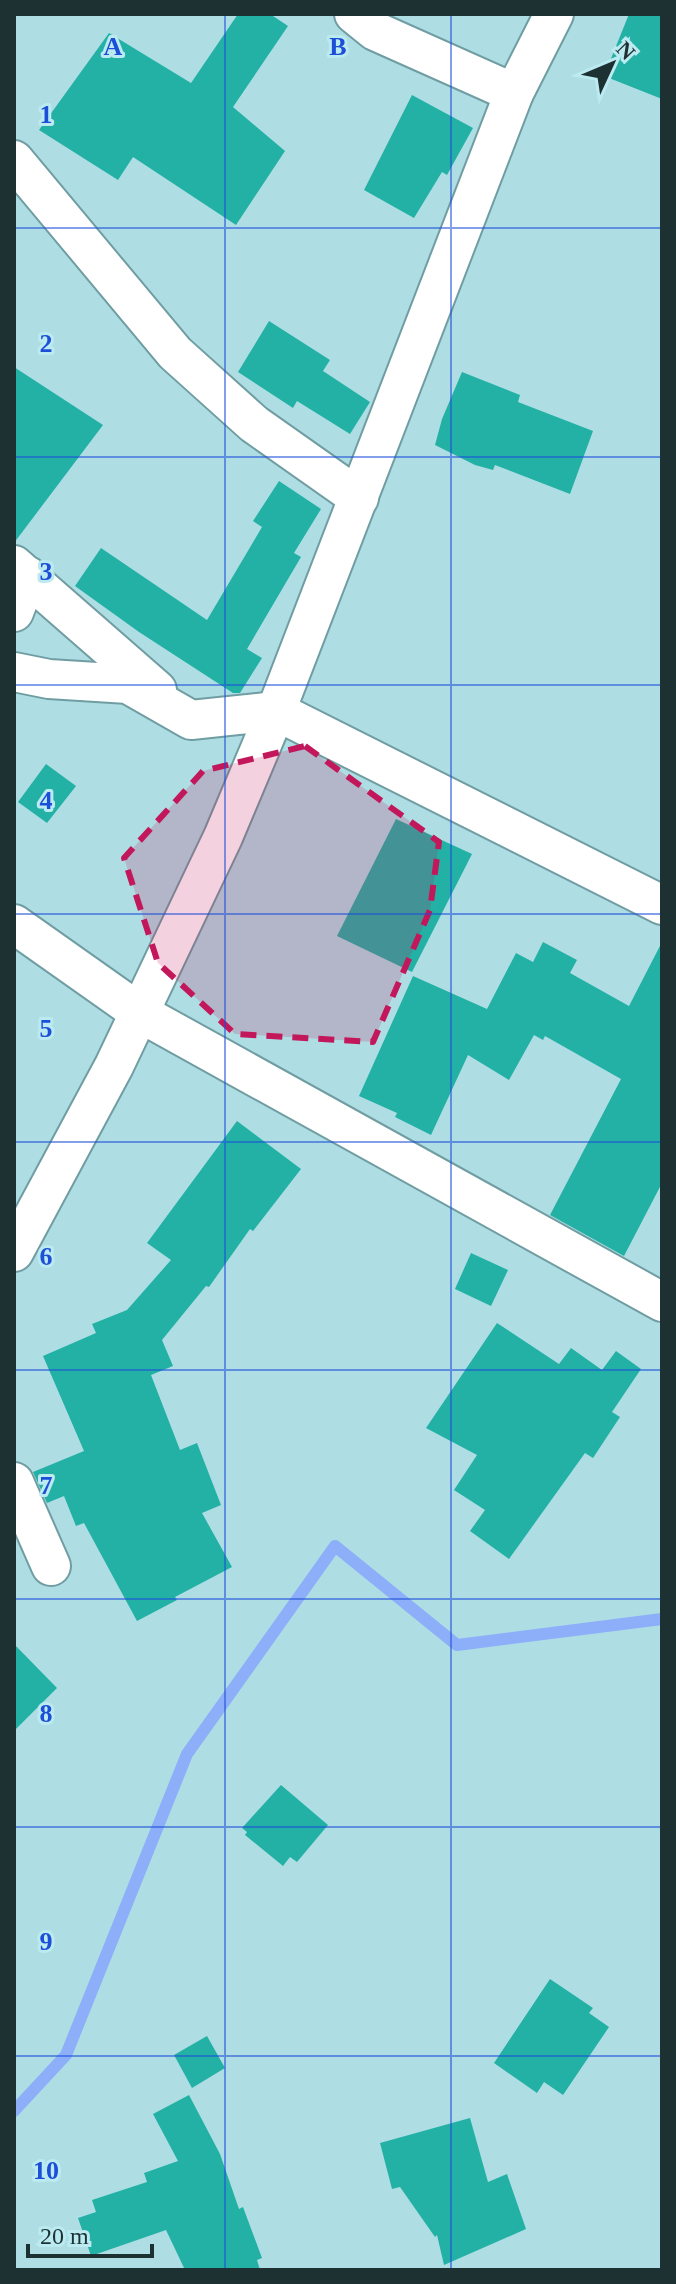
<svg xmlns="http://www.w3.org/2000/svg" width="676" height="2284" font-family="'Times New Roman',serif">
<rect width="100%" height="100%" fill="#aedee4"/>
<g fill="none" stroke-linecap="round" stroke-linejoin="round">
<!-- stream -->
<polyline stroke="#8daef9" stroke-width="12" points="14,2111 66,2055 187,1754 335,1546 457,1645 662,1619"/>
</g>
<!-- building -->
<g fill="#23b1a5">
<polygon points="238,14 270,14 288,26 233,107 285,151 236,225 133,157 118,180 39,130 109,33 191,83"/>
<polygon points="629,14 662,14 662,99 604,76"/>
<polygon points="412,95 473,128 447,175 442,172 414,218 364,190"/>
<polygon points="269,321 330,360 323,371 370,402 350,434 297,401 293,408 238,372"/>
<polygon points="14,367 103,425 14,543"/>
<polygon points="462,372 520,395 518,402 593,431 570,494 495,465 493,470 475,465 435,445 442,419"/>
<polygon points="279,481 321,509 294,553 301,557 247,649 262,658 240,693 233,693 139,632 75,586 101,548 207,620 262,527 253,521"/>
<polygon points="46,764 76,786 47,823 18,802"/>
<polygon points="396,819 472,854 412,972 337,936"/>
<polygon points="543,942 577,960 570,973 629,1006 662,942 662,1183 624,1256 550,1215 621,1079 545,1036 543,1040 534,1035 509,1080 468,1055 431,1135 395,1117 397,1113 359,1096 413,976 487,1009 516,953 533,962"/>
<polygon points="237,1121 301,1169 253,1231 250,1229 209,1287 206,1286 162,1340 173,1366 151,1375 180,1450 197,1443 221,1505 202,1513 232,1567 175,1597 177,1600 137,1621 84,1523 76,1526 64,1496 47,1503 33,1472 84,1451 43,1356 96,1333 92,1324 127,1310 171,1260 147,1243"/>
<polygon points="471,1253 508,1270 491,1306 455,1289"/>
<polygon points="497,1323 559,1364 571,1348 602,1370 616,1351 641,1369 612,1412 620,1417 593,1458 585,1453 509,1559 470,1531 485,1510 454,1490 477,1455 426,1428"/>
<polygon points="14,1644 57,1688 14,1731"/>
<polygon points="281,1785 328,1825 297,1862 290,1857 283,1866 245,1835 247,1832 242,1828"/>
<polygon points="550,1979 593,2008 589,2013 609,2027 563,2095 544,2082 537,2093 494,2063"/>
<polygon points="207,2036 225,2068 192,2088 174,2055"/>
<polygon points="189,2095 220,2154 239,2209 243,2207 262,2258 257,2260 260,2270 185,2270 166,2230 91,2256 78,2218 96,2212 92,2200 147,2182 144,2173 178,2161 153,2114"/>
<polygon points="470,2118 488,2182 507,2174 526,2229 444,2265 437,2235 435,2237 400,2187 392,2189 380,2143"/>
</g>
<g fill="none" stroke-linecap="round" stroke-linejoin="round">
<defs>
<g id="street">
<polyline points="354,14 375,31 514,93"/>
<polyline points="554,14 514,93 276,711 662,905"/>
<polyline points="14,160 175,353 254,424 359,498"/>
<polyline points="14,565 157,690"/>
<polyline points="14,612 28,576"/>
<polyline points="14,672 49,679 128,684 191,720 276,711 223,837 114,1066 14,1252"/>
<polyline points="14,924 140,1013 662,1302"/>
<polyline points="14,1482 51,1566"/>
</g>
</defs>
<!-- street casing -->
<use href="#street" stroke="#6f9da2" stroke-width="42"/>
<!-- street -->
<use href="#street" stroke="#fff" stroke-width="38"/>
</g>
<!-- marked area -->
<path fill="#c2185b" fill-opacity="0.2" stroke="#c2185b" stroke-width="6" stroke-dasharray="16 10" stroke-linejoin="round" d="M305 746 439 842 430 910 373 1042 235 1034 158 963 124 858 203 771Z"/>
<!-- grid -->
<path fill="none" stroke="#1d4ed8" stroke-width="2" stroke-opacity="0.55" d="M225 14V2270M451 14V2270M14 228H662M14 457H662M14 685H662M14 914H662M14 1142H662M14 1370H662M14 1599H662M14 1827H662M14 2056H662"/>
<g font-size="26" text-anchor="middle" font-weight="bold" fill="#1d4ed8" stroke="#bbebf1" stroke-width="6" stroke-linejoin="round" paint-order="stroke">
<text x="113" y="55">A</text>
<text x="338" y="55">B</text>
<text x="46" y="123">1</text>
<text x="46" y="352">2</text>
<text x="46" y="580">3</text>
<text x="46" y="809">4</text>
<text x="46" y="1037">5</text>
<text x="46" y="1265">6</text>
<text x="46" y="1494">7</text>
<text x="46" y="1722">8</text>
<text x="46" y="1950">9</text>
<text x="46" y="2179">10</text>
</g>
<!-- border -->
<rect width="676" height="2284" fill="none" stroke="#1d3133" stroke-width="32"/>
<!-- north arrow -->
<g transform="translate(612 64) rotate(46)" stroke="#bbebf1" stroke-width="6" paint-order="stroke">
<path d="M0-6L14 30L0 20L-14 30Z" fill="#1d3133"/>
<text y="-12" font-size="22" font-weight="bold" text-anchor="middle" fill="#1d3133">N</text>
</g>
<!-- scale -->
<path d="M28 2244v12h124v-12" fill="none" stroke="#1d3133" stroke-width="4"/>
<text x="40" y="2244" font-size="24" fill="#1d3133" stroke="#bbebf1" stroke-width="6" paint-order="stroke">20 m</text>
</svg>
